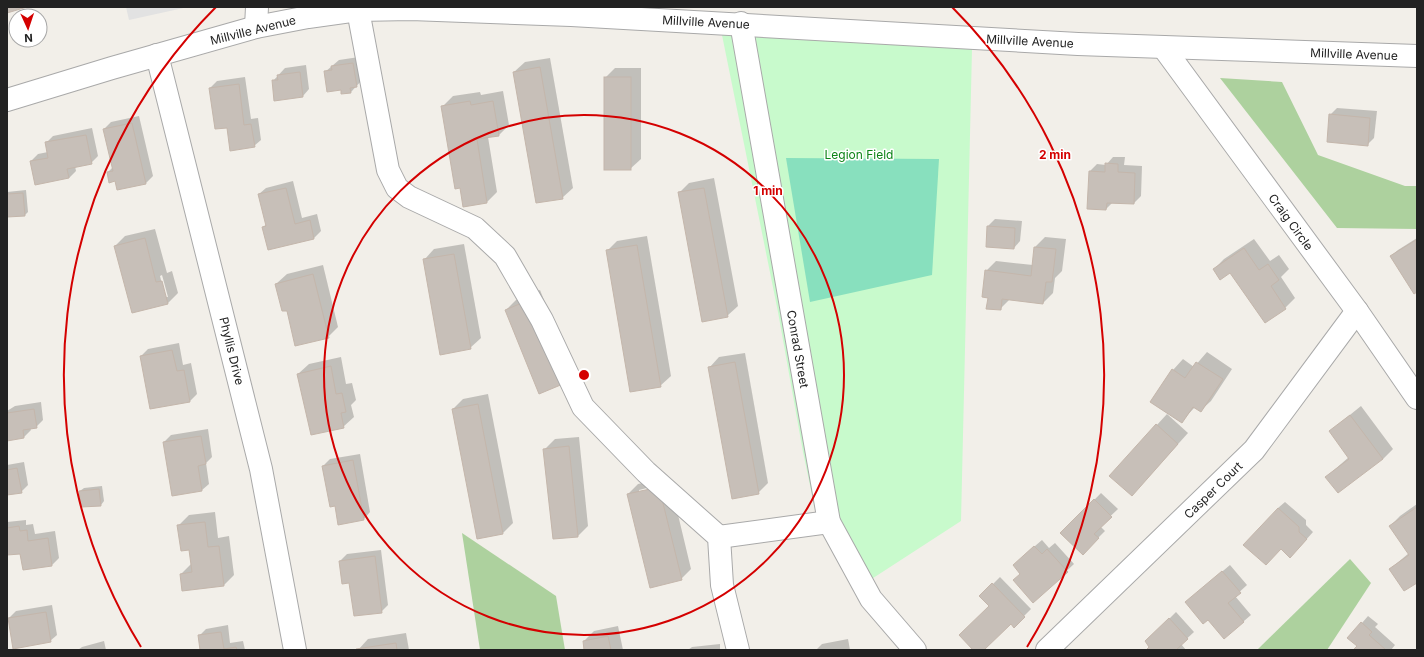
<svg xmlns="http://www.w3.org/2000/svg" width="1424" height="657" font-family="Inter,sans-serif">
<rect width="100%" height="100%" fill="#f2efe9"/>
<!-- forest -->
<g fill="#add19e">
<polygon points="1220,78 1282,82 1318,155 1405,186 1417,186 1417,229 1337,228"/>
<polygon points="462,533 556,596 565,650 480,650"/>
<polygon points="1350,559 1371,583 1327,650 1257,650"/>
</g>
<!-- park -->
<polygon fill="#c8facc" points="722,35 972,49 961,521 867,582 815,509 803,452 778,312"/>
<!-- pitch -->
<polygon fill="#88e0be" points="786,158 939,159 932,275 810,302"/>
<!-- parking -->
<polygon fill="#e2e2e2" points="126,7 188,7 129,20"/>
<!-- shadow -->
<g fill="#0003" fill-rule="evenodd">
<polygon points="359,57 363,79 351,92 341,89 325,72 339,60"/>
<polygon points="550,58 573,188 562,198 514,72 525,62"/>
<polygon points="306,65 309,89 303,96 273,81 285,68"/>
<polygon points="615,68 641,68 641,159 630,169 605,78"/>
<polygon points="245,77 251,119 258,118 261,140 254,146 227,126 210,88 217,81"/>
<polygon points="503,91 509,125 499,135 488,137 497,192 487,202 442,107 453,96 480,92 481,95"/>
<polygon points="1337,108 1377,111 1374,138 1367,145 1330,115"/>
<polygon points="139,116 153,176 146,183 116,180 108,172 113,167 104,129 111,122"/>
<polygon points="92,128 98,156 91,163 75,166 76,171 69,178 31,161 38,154 48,152 46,143 53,136"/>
<polygon points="1113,157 1125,157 1124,165 1142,166 1141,196 1134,203 1113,202 1106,209 1090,171 1097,164 1106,165"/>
<polygon points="714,178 738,306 727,316 679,193 689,183"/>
<polygon points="293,181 302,218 317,214 321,231 314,238 263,227 267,224 259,194 266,188"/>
<polygon points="26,190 28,212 25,215 7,216 7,192"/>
<polygon points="995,219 1022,221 1020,241 1014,248 988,226"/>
<path d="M155 229 167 273 172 271 178 293 168 303 115 246 125 236ZM162 275 168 297H165L160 276Z"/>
<polygon points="647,236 671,376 660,386 607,251 617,241"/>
<polygon points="1045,237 1066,239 1062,271 1055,278 1053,293 1043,303 1010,299 1000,309 989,297 986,271 996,261 1033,265 1035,247"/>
<polygon points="1417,238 1417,291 1414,293 1391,256 1398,250"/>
<polygon points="1254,239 1270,261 1279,255 1289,269 1281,277 1295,298 1285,308 1231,272 1214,269 1224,259"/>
<polygon points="464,244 481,338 470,348 424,260 434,249"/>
<polygon points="323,265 338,327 328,337 276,284 287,274"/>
<polygon points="540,290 573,373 506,310 516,300"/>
<polygon points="179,343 183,365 191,363 197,394 190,401 141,356 148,349"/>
<polygon points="1207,352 1232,369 1211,401 1200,411 1195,407 1181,422 1151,402 1173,370 1183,359 1194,367"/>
<polygon points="745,353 768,483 758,493 709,368 719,357"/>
<polygon points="341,357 346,384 352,383 356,400 351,405 354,417 343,427 298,374 309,364"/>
<polygon points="488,394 513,523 503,533 453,409 463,399"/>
<polygon points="41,402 43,420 36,427 30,428 31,430 24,437 7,440 7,411 15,406"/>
<polygon points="1361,406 1393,449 1383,459 1326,477 1349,457 1330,431"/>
<polygon points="1167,414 1188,433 1142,484 1110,476"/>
<polygon points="208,429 212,457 206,463 209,484 202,490 164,442 171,435"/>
<polygon points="579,437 588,526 578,536 553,538 544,450 555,439"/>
<polygon points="360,454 370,512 364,519 323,466 330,459"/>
<polygon points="24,462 28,485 21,492 7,494 7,465"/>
<path d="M669 477 691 569 681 579 628 494 638 484ZM663 484 664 486 639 492V490Z"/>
<polygon points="102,486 104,501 101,505 80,491 84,488"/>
<polygon points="1101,493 1118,509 1100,526 1105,531 1083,553 1062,533"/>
<polygon points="1285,502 1306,520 1306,525 1313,532 1297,550 1278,508"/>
<polygon points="1417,504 1417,581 1390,569 1409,553 1390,526 1400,516"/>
<polygon points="215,512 218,538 229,536 234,575 224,585 181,574 192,563 190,549 178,526 189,515"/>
<polygon points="26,520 26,525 33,524 35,534 55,531 59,558 52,565 21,553 7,554 7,522"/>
<polygon points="1042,540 1049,548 1055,543 1074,564 1033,602 1021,573 1021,558"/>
<polygon points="381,550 388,605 381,612 350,582 340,561 347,554"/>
<polygon points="1230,565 1247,585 1235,596 1251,615 1224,638 1193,596"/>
<polygon points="1000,577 1031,609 1014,626 1011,622 982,650 975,650 991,606 981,596"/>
<polygon points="52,605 57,635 50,641 9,618 16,611"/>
<polygon points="1176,612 1194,632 1181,644 1186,650 1147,650 1150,647 1146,642"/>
<polygon points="1368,616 1378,624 1375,627 1395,645 1391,650 1354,650 1358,646 1362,623"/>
<polygon points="228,625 230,643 243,641 245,650 201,650 199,636 206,629"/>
<polygon points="618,626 623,650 585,650 584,641 594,631"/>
<polygon points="406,633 409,650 358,650 368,639"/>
<polygon points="848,639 850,650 816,650 822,644"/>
<polygon points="104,641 106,650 78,650 82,647"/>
<polygon points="720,644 720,650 688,650 692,647"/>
</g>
<!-- building -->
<g fill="#c7bfb8" stroke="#c4b6ab">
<polygon points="7,7 27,7 7,13"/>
<polygon points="353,63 357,87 350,88 351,93 341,94 341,90 327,92 324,71 332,70 331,66"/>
<polygon points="540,67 563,199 536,203 513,72"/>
<polygon points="300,72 303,97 274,101 272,80 278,80 277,75"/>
<rect x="604" y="77" width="27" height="93"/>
<polygon points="239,84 244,125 251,124 255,147 230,151 227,128 215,129 209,88"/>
<polygon points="470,101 471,105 493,101 499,136 477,139 487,203 463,207 460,188 455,189 441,106"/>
<polygon points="1329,114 1370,118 1368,146 1327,142"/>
<polygon points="132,123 146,184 117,190 115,181 109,183 107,172 113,171 103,129"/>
<polygon points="86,135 92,164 67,169 69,178 35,185 30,161 48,158 45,142"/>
<polygon points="1105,163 1118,164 1118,172 1135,173 1134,204 1107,203 1106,210 1087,209 1089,171 1105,172"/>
<polygon points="286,188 295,224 310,220 314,239 268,250 262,227 266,226 258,194"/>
<polygon points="704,188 728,317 702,322 678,192"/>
<polygon points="23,193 25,216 7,217 7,194"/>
<polygon points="987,226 1015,228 1014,249 986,247"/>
<polygon points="145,238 156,282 162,281 168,304 132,313 114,246"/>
<polygon points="1416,240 1417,292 1414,294 1390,256"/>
<polygon points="637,245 661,387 630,392 606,250"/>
<polygon points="1034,247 1056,249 1052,282 1046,282 1043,304 1002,299 1001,310 986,309 988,298 982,297 985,270 1031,276"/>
<polygon points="1244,248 1259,270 1268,264 1279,280 1271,286 1286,309 1265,323 1230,273 1220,280 1213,269"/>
<polygon points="454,254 471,349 440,355 423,259"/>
<polygon points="313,274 329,338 295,346 287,311 282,311 275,284"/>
<polygon points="529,300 563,384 539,394 505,310"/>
<polygon points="172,350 177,371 184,370 190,402 150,409 140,356"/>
<polygon points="735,362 759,494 732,499 708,367"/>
<polygon points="1196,362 1223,379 1201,412 1193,407 1182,423 1150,402 1172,369 1185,378"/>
<polygon points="331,366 336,394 342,393 346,412 341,413 344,428 311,435 297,374"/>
<polygon points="478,404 503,534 477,539 452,409"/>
<polygon points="34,409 37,428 23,430 24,438 7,441 7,413"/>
<polygon points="1350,415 1383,459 1338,493 1325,477 1349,459 1329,431"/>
<polygon points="1156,424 1178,444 1132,496 1109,476"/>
<polygon points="201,436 206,464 198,466 202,491 172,496 163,442"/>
<polygon points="569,446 578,537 553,539 543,449"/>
<polygon points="353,460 364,520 338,525 335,506 330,507 322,466"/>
<polygon points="17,468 22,493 7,495 7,470"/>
<polygon points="659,487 682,580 650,588 627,494"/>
<polygon points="99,489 101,506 81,507 79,491"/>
<polygon points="1094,499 1112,517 1094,534 1099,538 1083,555 1060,533"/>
<polygon points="1417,507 1417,583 1404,591 1389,569 1409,555 1389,526"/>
<polygon points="1278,508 1299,527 1299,532 1307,539 1290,558 1281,549 1266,565 1243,545"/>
<polygon points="205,522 208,547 219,546 224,586 182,591 180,574 192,572 189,550 181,551 177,525"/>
<polygon points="19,526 20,531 27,530 28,541 48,538 52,566 23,570 20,554 7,555 7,528"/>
<polygon points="1034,546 1042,554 1047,549 1068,572 1033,603 1013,580 1020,574 1013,565"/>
<polygon points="375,556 382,613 354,616 349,583 342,584 339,561"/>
<polygon points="1222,571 1241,593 1228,603 1244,622 1224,639 1208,620 1203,624 1185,602"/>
<polygon points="992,583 1025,617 1014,628 1011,624 984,650 973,650 959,635 989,606 979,596"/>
<polygon points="46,612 51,642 13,649 8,618"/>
<polygon points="1169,618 1188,639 1176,650 1146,650 1149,647 1145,641"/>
<polygon points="1361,622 1372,632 1369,635 1386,650 1353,650 1357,646 1347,638"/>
<polygon points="221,632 224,649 236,647 237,650 200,650 198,635"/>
<polygon points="608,636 611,650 584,650 583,641"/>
<polygon points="396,643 397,650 357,650 356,649"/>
</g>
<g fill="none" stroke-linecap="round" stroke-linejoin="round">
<defs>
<g id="minor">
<polyline points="358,10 388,170 397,188 409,197 475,228 505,256 542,320 583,407 646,472 719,537 722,585 738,650"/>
<polyline points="741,23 829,522 871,599 915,650"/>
<polyline points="256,27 257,7"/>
<polyline points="1163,47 1357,311 1417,398"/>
<polyline points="157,55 261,469 295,650"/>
<polyline points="7,100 112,68 256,27 308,17 358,10 411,9 571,15 1078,44 1417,56"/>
<polyline points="719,537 829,522"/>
<polyline points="1047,650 1254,450 1357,311"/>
</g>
</defs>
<!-- minor casing -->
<use href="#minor" stroke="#a9a9a9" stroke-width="24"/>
<!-- minor -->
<use href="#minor" stroke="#fff" stroke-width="22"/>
</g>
<!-- distance rings -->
<g fill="none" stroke="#d40000" stroke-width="2">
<circle cx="584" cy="375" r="260"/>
<path d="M141 647A520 520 0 0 1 216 7M952 7A520 520 0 0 1 1027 647"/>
</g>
<g text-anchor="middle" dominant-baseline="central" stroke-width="3" stroke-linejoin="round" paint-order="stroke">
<!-- street labels -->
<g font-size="12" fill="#222" stroke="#fff">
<text transform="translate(706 22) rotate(3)">Millville Avenue</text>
<text transform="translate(253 30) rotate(-14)">Millville Avenue</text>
<text transform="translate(1030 41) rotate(3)">Millville Avenue</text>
<text transform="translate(1354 54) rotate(2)">Millville Avenue</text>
<text transform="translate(1291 222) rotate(54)">Craig Circle</text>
<text transform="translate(798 349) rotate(80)">Conrad Street</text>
<text transform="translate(232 351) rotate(76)">Phyllis Drive</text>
<text transform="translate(1213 490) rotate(-44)">Casper Court</text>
</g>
<!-- park labels -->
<g font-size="12" fill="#0c8416" stroke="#fff">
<text x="859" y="154">Legion Field</text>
</g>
</g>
<circle cx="584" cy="375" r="6" fill="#d40000" stroke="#fff" stroke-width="2"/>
<g font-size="12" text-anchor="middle" font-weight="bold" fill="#d40000" stroke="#fff" stroke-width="3" stroke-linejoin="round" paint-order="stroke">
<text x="1055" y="159">2 min</text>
<text x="768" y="195">1 min</text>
</g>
<!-- border -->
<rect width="1424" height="657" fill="none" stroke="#222222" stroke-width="16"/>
<!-- north arrow -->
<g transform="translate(28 28) rotate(177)"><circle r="19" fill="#ffffff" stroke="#a7a7a7"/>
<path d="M0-3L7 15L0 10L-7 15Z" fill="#d40000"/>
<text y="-6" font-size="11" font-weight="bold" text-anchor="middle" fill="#222222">N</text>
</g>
</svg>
